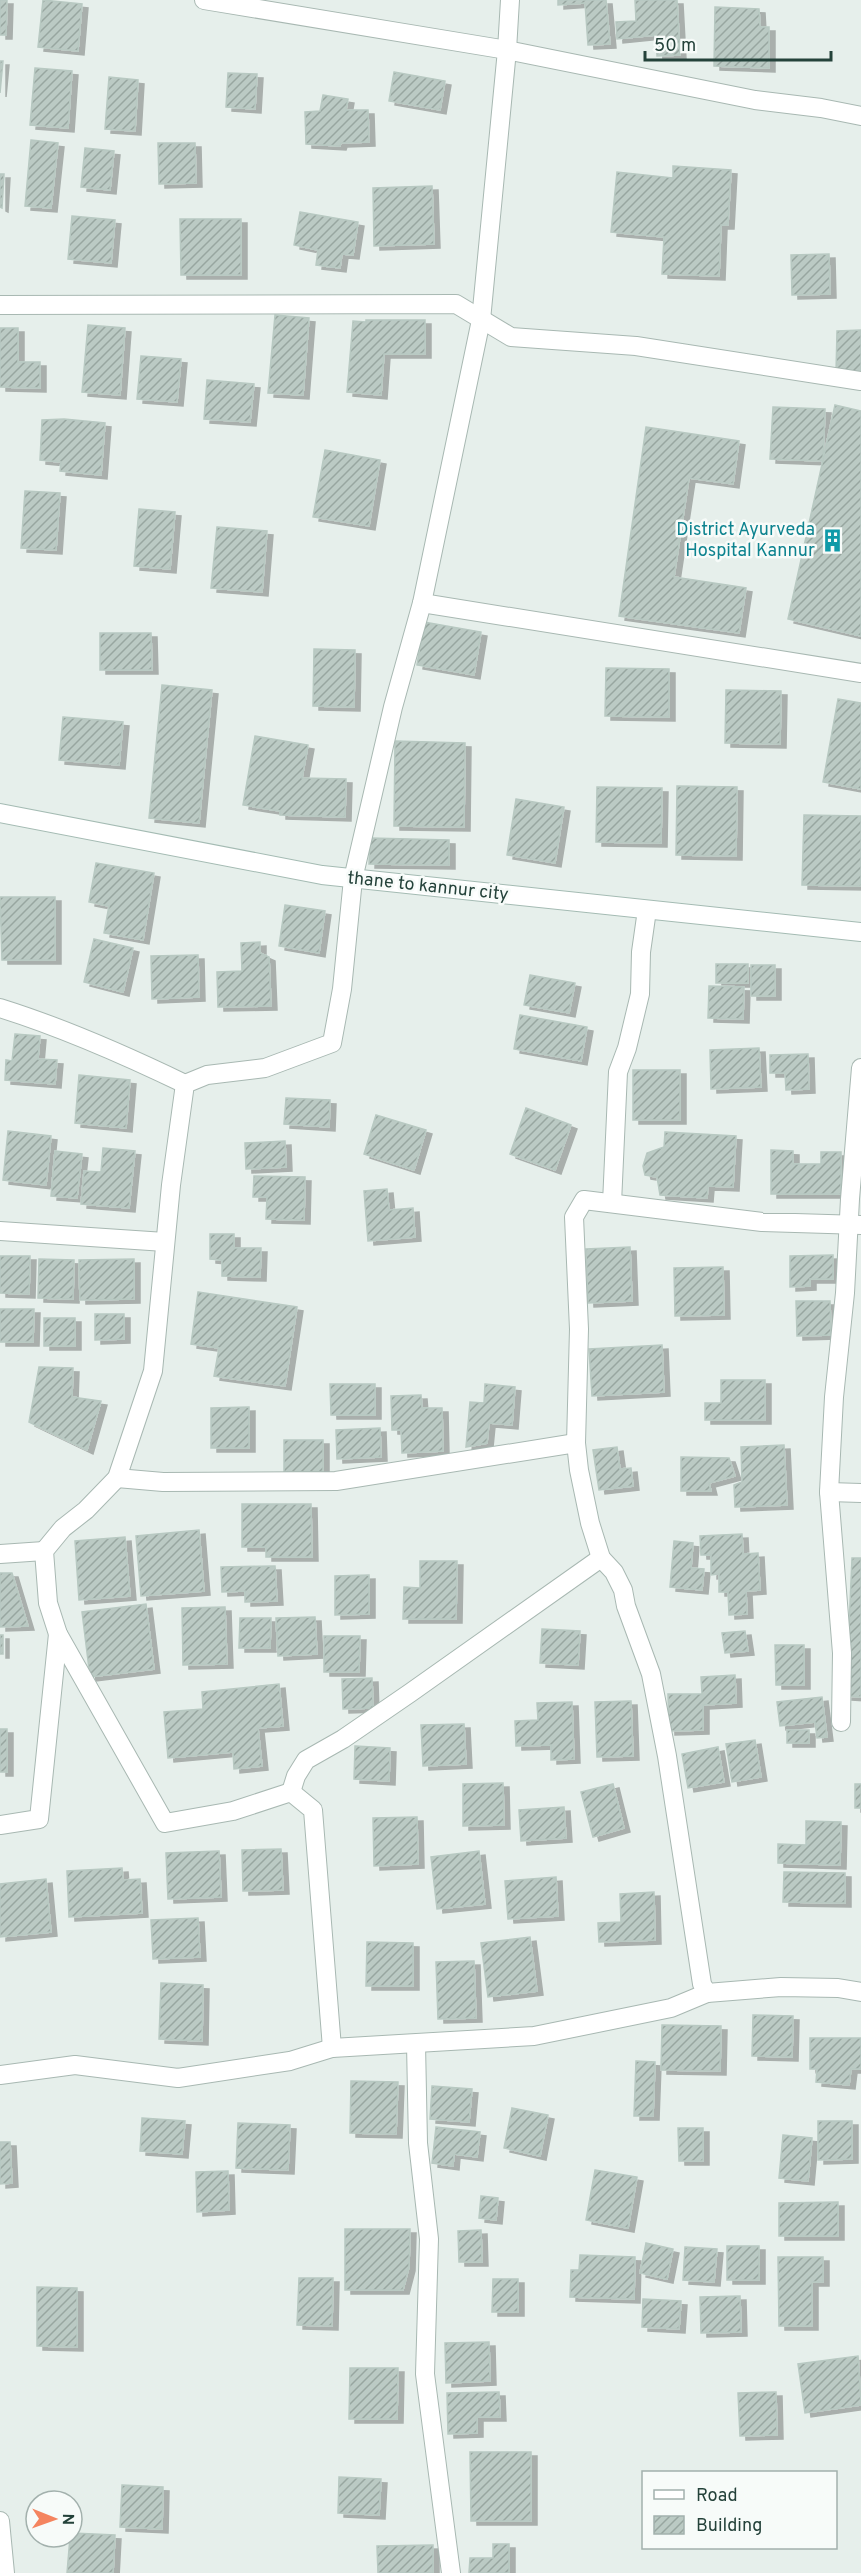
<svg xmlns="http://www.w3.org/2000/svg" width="861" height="2573" font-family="Overpass,sans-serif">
<defs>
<pattern id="building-hatch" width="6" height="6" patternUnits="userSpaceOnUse" patternTransform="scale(1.5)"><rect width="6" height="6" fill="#bbcac4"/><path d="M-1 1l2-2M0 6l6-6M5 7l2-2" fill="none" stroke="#98a6a0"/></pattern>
<filter id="shadow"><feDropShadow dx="6" dy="4" stdDeviation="0" flood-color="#0004"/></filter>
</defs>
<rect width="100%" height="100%" fill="#e6efeb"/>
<!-- building -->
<g fill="url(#building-hatch)" stroke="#b8c9c2" stroke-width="1.5" filter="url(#shadow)">
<polygon points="0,0 7,0 6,35 0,35"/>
<polygon points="43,0 82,4 78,51 38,47"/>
<polygon points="558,0 606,0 610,44 588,45 585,3 558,5"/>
<polygon points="635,0 677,0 680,55 657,56 656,35 617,39 616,22 636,21"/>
<polygon points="715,7 759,9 760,27 769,27 769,68 714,66"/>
<polygon points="0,61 3,61 0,93"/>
<polygon points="35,68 72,71 68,128 30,125"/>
<polygon points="394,72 445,81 440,110 389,101"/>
<polygon points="228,73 257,74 255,109 226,107"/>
<polygon points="109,77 138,80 135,131 105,129"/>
<polygon points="323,95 348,99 346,110 368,110 369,142 341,143 340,146 306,144 305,112 320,111"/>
<polygon points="31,140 58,143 51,208 25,206"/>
<polygon points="158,143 195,143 196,183 159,184"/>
<polygon points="85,148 114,151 110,190 81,187"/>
<polygon points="673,166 731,170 728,225 721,225 719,276 662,274 664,237 611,232 617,172 673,178"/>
<polygon points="0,174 4,174 2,208 0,207"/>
<polygon points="432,186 434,244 374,246 373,188"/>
<polygon points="300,212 358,222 353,255 342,254 340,268 316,265 318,250 294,245"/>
<polygon points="72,216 115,220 111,263 68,259"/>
<polygon points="180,219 241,219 241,275 181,275"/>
<polygon points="829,254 830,294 792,295 791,255"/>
<polygon points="275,315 309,318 303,395 268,393"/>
<polygon points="366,320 425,320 425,354 384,354 381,395 347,392 353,321 366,322"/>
<polygon points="88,325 125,328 120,395 82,392"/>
<polygon points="0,328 18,328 18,362 40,362 40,388 0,387"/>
<polygon points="861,330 861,375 836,373 837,331"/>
<polygon points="141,356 181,359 177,402 137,399"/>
<polygon points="207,380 254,384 250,422 204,419"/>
<polygon points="835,405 861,411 861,636 788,619"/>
<polygon points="773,407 825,409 823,461 770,459"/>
<polygon points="64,419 105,423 101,475 60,471 61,462 40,460 42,420"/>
<polygon points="646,427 739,441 733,484 689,478 674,577 746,588 739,633 619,616"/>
<polygon points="325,450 380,460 369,526 313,517"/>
<polygon points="25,491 60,493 56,550 21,548"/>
<polygon points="139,509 175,512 170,569 134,566"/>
<polygon points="217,527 267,531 262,592 211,588"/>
<polygon points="424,622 481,632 474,675 417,665"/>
<polygon points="100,633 151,633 152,670 100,670"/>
<polygon points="314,649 355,650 354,707 313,706"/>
<polygon points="606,668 669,669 669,717 605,716"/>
<polygon points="162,685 212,690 199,823 149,818"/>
<polygon points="726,690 781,691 780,744 725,743"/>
<polygon points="838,699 861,703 861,789 823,782"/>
<polygon points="63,717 123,722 119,765 59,760"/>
<polygon points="255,736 308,745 302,778 346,779 345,817 280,815 280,811 243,805"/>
<polygon points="395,741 465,743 464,827 394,826"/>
<polygon points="677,786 737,787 736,856 676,855"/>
<polygon points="597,787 662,788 661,843 596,842"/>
<polygon points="516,799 564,807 555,863 507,855"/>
<polygon points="804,815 861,816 861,886 802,885"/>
<polygon points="370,838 449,840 449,865 369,864"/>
<polygon points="96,863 154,873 143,940 104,933 109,906 89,902"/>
<polygon points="0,897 55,897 55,960 2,960"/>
<polygon points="285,905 325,911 319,953 279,946"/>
<polygon points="94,939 133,948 123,992 84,982"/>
<polygon points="260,942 260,953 269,957 271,1006 218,1007 217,972 242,971 241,943"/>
<polygon points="198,955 199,997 152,999 151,956"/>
<rect x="716" y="964" width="32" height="19"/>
<rect x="751" y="965" width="24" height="31"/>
<polygon points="530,975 575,983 569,1013 524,1005"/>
<polygon points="709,986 744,987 743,1019 708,1018"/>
<polygon points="520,1015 587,1027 581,1061 514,1049"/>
<polygon points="15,1034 40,1036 38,1059 57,1060 55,1084 5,1080 6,1060 12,1061"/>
<polygon points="759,1048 761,1087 711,1089 710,1050"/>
<polygon points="808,1054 809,1089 786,1090 785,1073 770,1073 770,1055"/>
<rect x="633" y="1070" width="47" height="50"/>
<polygon points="79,1075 130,1080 126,1128 75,1123"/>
<polygon points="286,1098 330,1100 329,1127 284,1124"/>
<polygon points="526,1108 571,1125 555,1170 510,1154"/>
<polygon points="376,1115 426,1130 414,1170 364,1154"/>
<polygon points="8,1131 51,1136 46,1185 3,1180"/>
<polygon points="665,1132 736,1136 733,1187 708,1186 707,1198 660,1195 657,1177 645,1175 643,1166 647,1153 664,1147"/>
<polygon points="285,1141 286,1167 246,1169 245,1143"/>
<polygon points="103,1148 135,1151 129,1208 81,1204 84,1171 101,1172"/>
<polygon points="771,1150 793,1151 793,1164 821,1164 821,1152 841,1152 841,1194 771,1194"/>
<polygon points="55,1151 82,1154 77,1198 51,1196"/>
<polygon points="254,1176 305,1177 304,1220 266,1219 267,1197 253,1197"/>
<polygon points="387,1189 389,1210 413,1208 415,1237 368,1241 364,1191"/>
<polygon points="210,1234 234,1234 234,1248 261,1248 260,1277 222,1276 222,1260 210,1259"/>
<polygon points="630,1247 632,1301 588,1303 586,1249"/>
<polygon points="833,1255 833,1279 810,1279 810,1286 790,1287 790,1256"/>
<polygon points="0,1256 30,1256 29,1294 0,1293"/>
<polygon points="39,1259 74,1260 73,1299 38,1298"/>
<polygon points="134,1259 134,1299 80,1300 79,1260"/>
<polygon points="723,1267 724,1315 675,1316 674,1268"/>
<polygon points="198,1292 297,1307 285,1386 214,1376 219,1348 191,1344"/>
<polygon points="796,1301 830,1301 831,1335 797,1336"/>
<polygon points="0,1309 34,1309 33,1342 0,1342"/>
<polygon points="95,1314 124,1314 124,1339 95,1340"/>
<rect x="44" y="1318" width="31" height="28"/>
<polygon points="662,1345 664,1392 592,1396 589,1349"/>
<polygon points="39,1367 73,1368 72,1397 101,1401 87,1450 29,1422"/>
<polygon points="721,1380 765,1380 765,1420 705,1420 705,1403 721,1403"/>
<polygon points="330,1384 375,1384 375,1415 331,1415"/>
<polygon points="485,1384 515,1387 512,1425 489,1423 487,1443 466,1447 470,1402 484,1403"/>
<polygon points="421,1395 422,1408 442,1408 443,1451 402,1453 401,1430 392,1430 391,1396"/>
<polygon points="249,1407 249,1448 211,1448 211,1408"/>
<polygon points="380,1428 381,1457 337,1459 336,1430"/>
<rect x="284" y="1440" width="39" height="32"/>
<polygon points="784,1445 787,1505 735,1507 734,1485 742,1482 741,1447"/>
<polygon points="617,1447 620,1469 631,1468 633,1486 599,1490 593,1450"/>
<polygon points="681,1457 729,1458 735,1476 709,1483 711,1491 681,1491"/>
<polygon points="242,1504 311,1504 312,1557 266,1557 266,1547 242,1547"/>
<polygon points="199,1530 204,1591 141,1596 136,1536"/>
<polygon points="742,1534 743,1554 758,1553 760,1590 746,1591 747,1614 729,1615 728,1592 719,1592 719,1574 711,1575 711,1555 701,1555 700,1536"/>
<polygon points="125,1537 130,1596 79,1600 75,1541"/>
<polygon points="674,1541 693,1543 691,1568 704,1569 702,1590 670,1587"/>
<polygon points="852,1558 861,1558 861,1697 846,1696"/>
<polygon points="420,1561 457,1561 456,1619 403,1619 404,1587 420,1588"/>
<polygon points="275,1566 277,1601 245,1602 245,1591 222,1592 221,1567"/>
<polygon points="0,1573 12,1573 28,1626 0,1627"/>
<polygon points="369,1575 369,1614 335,1615 335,1576"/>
<polygon points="146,1604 154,1669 90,1677 82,1612"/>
<polygon points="225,1607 227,1664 183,1665 182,1608"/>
<polygon points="315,1617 317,1654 278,1656 276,1618"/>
<polygon points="240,1618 271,1618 270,1648 239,1648"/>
<polygon points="542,1629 580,1631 578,1665 540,1663"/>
<polygon points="745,1631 748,1651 725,1653 722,1633"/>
<rect x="0" y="1635" width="3" height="19"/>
<polygon points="324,1636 360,1636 359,1672 324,1672"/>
<polygon points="775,1645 804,1645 804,1685 776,1685"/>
<polygon points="735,1675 736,1703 703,1705 703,1730 669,1731 668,1694 702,1694 701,1677"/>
<polygon points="372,1678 373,1708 343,1709 342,1679"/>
<polygon points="279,1684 283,1726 258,1728 262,1766 234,1769 233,1752 168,1758 164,1712 203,1709 202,1692"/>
<polygon points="822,1697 827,1737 817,1738 815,1722 780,1726 777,1702"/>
<polygon points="631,1701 633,1756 597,1757 595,1702"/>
<polygon points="572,1702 574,1759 551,1760 551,1745 516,1746 515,1721 538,1720 537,1703"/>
<polygon points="464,1724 466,1764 423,1766 421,1725"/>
<rect x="0" y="1729" width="7" height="43"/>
<rect x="787" y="1730" width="22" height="13"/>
<polygon points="755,1740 761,1777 732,1782 726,1744"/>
<polygon points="355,1746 390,1748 389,1781 354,1779"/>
<polygon points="718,1747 724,1782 688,1788 682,1754"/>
<polygon points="503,1783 504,1825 463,1826 463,1784"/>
<polygon points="613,1784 624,1828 593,1837 581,1792"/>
<rect x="855" y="1784" width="6" height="24"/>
<polygon points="564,1807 566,1838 521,1841 519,1810"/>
<polygon points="417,1817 418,1864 374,1866 373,1818"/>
<polygon points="806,1821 841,1822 840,1865 778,1863 778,1844 806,1845"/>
<polygon points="281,1849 283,1890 243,1891 242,1850"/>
<polygon points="219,1851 221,1897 168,1899 166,1853"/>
<polygon points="479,1851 485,1904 437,1909 431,1857"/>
<polygon points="122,1868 123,1880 140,1879 142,1913 69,1917 67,1871"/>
<polygon points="784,1872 845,1873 845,1903 783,1902"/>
<polygon points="556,1877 558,1916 508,1919 505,1881"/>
<polygon points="46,1879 51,1932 0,1937 0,1884"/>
<polygon points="654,1892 655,1940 599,1942 598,1923 621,1922 620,1894"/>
<polygon points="198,1918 200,1957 153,1959 151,1920"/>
<polygon points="530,1937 537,1991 488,1997 481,1943"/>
<polygon points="367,1942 413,1943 413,1986 366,1986"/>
<polygon points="474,1961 476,2018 438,2019 436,1962"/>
<polygon points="161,1983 203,1985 202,2041 159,2039"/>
<polygon points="753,2015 793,2016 792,2057 752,2056"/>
<polygon points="662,2025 721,2026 720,2071 661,2070"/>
<polygon points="810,2038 861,2038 861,2069 851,2069 849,2085 816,2082 817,2069 810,2069"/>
<polygon points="636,2061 655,2062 653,2116 634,2116"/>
<polygon points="351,2081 398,2082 396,2134 350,2133"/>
<polygon points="432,2086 472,2089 469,2122 430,2119"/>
<polygon points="512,2108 548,2115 540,2156 504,2148"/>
<polygon points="142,2118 185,2121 182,2154 140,2151"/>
<polygon points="818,2121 852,2121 852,2159 818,2160"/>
<polygon points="238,2123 290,2125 288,2170 236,2168"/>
<polygon points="436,2127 480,2132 477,2157 454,2154 453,2166 432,2163"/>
<polygon points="678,2128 703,2128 703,2161 679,2161"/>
<polygon points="783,2135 812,2138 808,2181 779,2178"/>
<polygon points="0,2142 10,2142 12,2183 0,2184"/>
<polygon points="595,2170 637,2177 628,2228 586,2220"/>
<polygon points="228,2171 229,2210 197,2212 196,2172"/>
<polygon points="481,2196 498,2198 496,2220 479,2218"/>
<polygon points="838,2202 838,2236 779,2236 779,2203"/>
<polygon points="345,2229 410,2229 409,2267 403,2290 345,2290"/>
<polygon points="481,2230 482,2262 459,2262 458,2231"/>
<polygon points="646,2243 673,2249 667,2279 640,2273"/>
<rect x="727" y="2246" width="32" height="34"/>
<polygon points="685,2247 717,2249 714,2282 683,2280"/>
<polygon points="580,2255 635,2257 634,2299 570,2297 571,2270 579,2270"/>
<polygon points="778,2257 823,2257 823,2282 812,2282 812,2326 779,2326"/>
<polygon points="299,2278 333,2278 332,2326 297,2325"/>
<polygon points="493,2279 518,2279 518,2312 492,2312"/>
<polygon points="37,2287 77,2288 77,2347 37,2346"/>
<polygon points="740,2296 741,2332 701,2333 700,2297"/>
<polygon points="643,2299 681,2301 679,2329 642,2327"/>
<polygon points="489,2342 490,2381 446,2383 445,2343"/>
<polygon points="858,2356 861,2405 805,2413 798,2364"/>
<polygon points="350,2368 398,2368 397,2419 349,2419"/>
<polygon points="499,2392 500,2417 477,2417 477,2433 448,2434 447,2393"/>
<polygon points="776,2392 777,2435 740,2436 738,2393"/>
<polygon points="470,2452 531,2452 531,2521 471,2521"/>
<polygon points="339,2477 381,2479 379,2515 338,2513"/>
<polygon points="122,2485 163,2487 162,2529 120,2527"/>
<polygon points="72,2533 115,2535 113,2573 67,2573 70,2537 72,2537"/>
<polygon points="493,2544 509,2544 509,2573 469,2573 470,2558 493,2558"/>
<polygon points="433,2545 433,2573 378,2573 377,2546"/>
</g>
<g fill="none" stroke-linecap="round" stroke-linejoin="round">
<defs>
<g id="street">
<polyline points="204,0 507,50 755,100 821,108 861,116"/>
<polyline points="0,305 456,304 511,337 636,346 861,381"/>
<polyline points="422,603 861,673"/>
<path d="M0 1008C64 1028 125 1055 185 1084"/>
<polyline points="612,1203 618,1072 627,1048 640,994 641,952 647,910"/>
<polyline points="861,1225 762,1222 584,1200 574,1217 579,1329 576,1443 579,1470 590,1523 601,1558 614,1572 623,1590 626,1606 651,1674 667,1756 702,1984 707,1993 781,1987 838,1988 861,1992"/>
<polyline points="0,1231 165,1242"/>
<polyline points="117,1478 163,1482 336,1481 576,1443"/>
<polyline points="829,1492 861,1493"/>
<polyline points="0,1554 44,1551"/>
<polyline points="841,1722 842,1653 829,1492 834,1397 845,1293 850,1199 861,1068"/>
<polyline points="291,1792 296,1776 306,1760 343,1739 410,1693 601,1558"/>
<polyline points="0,1825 39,1819 58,1634"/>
<polyline points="416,2044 418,2143 429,2239 425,2374 451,2573"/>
<polyline points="332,2048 313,1810 291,1792 233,1811 165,1823 58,1634 48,1603 44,1551 63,1528 86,1510 117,1478 153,1371 171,1185 185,1084 207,1075 265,1068 332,1043 342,989 353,879 393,707 422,603 481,320 507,50 510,0"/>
<polyline points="0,2075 75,2065 178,2078 290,2061 332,2048 534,2036 671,2008 707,1993"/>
<polyline points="0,2521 5,2573"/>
</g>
<polyline id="secondary" points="0,813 322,875 861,932"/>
</defs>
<!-- street casing -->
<use href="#street" stroke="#a8b8b2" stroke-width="20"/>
<!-- secondary casing -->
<use href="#secondary" stroke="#a4bbb3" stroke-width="20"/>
<!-- street -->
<use href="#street" stroke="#fff" stroke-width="18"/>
<!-- secondary -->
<use href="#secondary" stroke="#fff" stroke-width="18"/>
</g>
<!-- icons -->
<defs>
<symbol id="building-bare" viewBox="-9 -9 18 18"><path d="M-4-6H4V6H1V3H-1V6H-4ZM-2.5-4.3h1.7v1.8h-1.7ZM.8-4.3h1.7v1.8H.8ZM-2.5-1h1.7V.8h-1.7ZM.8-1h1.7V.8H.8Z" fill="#0f9aa8" stroke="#f7fbf9" stroke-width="2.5" paint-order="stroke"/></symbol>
</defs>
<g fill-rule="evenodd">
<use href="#building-bare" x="816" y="524" width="33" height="33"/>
</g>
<g text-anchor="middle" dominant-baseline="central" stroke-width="5" stroke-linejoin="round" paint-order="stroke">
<!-- culture labels -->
<g font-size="18" fill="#0d838f" stroke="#f7fbf9" text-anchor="end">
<text x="815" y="530">District Ayurveda<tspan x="815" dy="21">Hospital Kannur</tspan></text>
</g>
<!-- street labels -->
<g font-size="18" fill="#24423a" stroke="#f7fbf9">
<text transform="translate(428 887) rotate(6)">thane to kannur city</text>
</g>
</g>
<!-- legend -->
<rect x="642" y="2471" width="195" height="78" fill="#f7fbf9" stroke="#a3b1ad" stroke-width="1.5"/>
<rect x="654" y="2490" width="30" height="9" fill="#ffffff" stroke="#a3b1ad" stroke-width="1.5"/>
<text x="696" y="2501" font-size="18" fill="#24423a">Road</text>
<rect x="654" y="2516" width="30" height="18" fill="url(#building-hatch)" stroke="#a3b1ad" stroke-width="1.5"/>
<text x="696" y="2531" font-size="18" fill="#24423a">Building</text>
<!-- north arrow -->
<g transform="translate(54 2519) rotate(91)"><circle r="28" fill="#f7fbf9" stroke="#a3b1ad" stroke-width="1.5"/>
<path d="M0-4.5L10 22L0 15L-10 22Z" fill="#f4845f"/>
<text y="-9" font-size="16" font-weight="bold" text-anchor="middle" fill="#24423a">N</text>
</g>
<!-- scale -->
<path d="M645 51v9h186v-9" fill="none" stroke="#24423a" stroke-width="3"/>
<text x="654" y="51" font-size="18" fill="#24423a" stroke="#f7fbf9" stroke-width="4.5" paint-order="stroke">50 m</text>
</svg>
